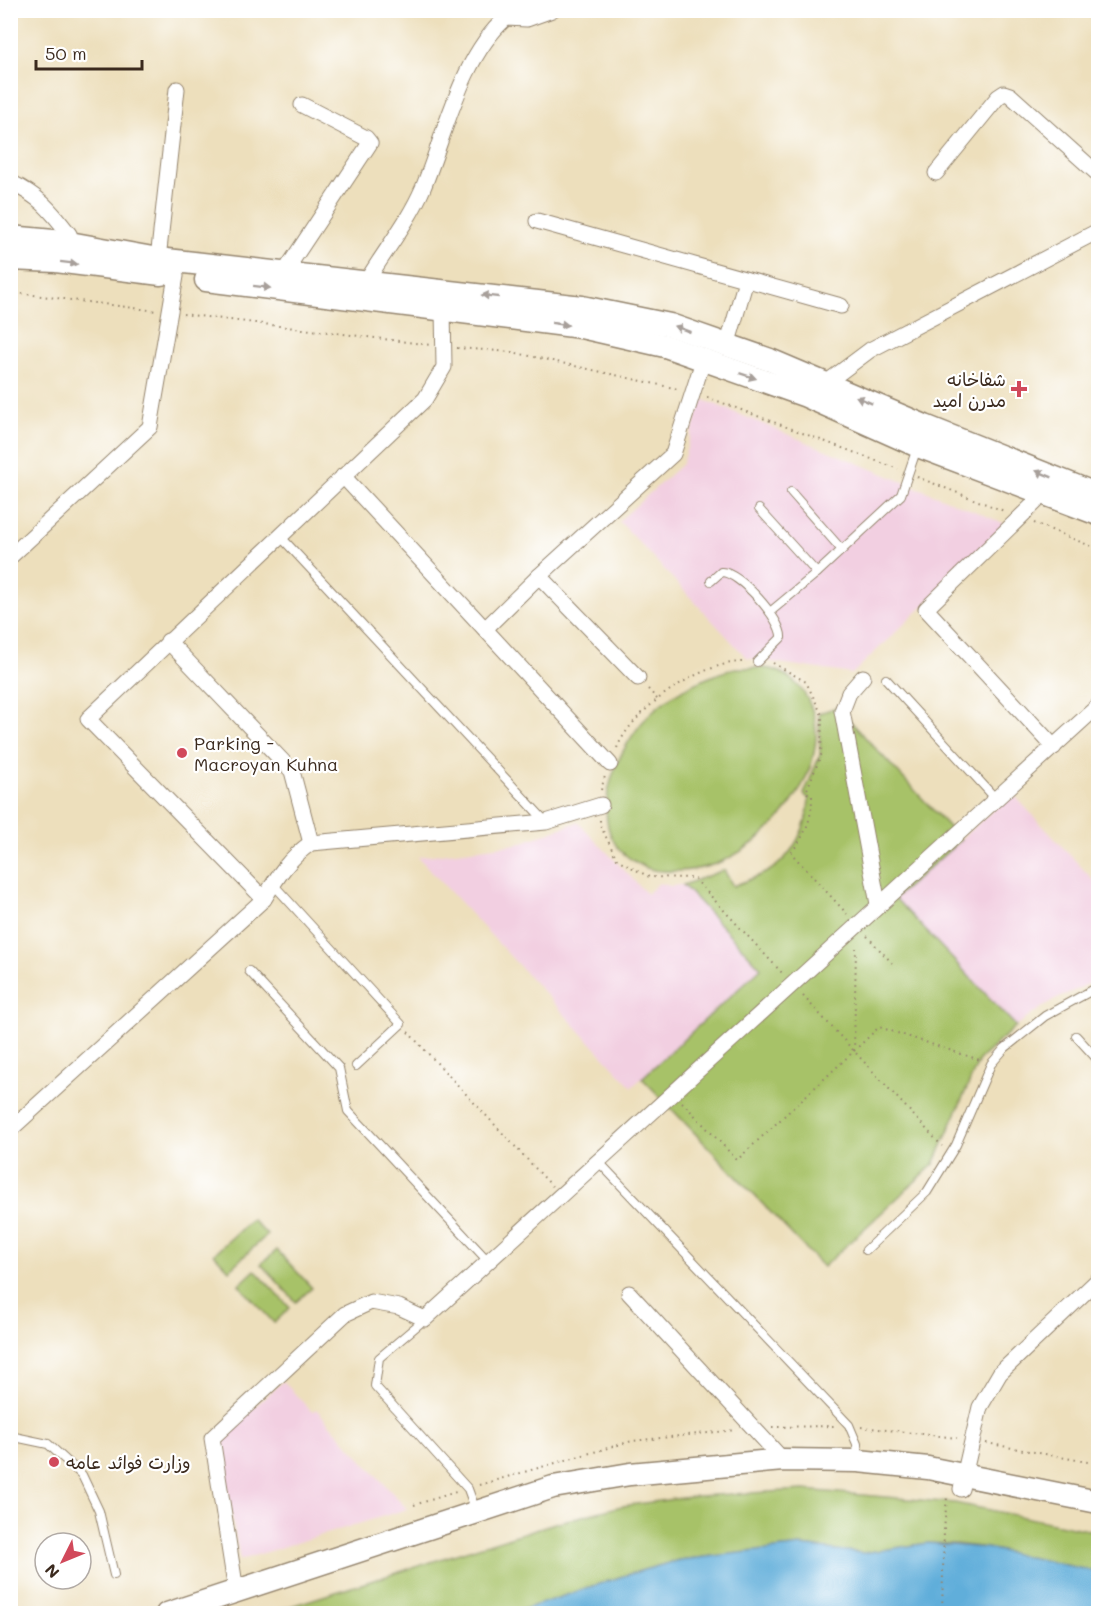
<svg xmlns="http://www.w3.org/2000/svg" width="1109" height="1624" font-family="Mali,'Playpen Sans Arabic',sans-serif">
<rect width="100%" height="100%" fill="#fff"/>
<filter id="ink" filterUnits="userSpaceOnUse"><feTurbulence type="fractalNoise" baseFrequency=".0167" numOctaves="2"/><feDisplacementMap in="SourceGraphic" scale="12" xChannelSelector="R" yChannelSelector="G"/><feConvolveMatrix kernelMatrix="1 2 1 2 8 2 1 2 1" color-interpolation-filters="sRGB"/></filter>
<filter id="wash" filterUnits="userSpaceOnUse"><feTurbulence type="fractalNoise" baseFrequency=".008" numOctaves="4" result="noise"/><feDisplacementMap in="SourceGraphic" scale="24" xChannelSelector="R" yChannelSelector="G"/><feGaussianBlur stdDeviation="1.35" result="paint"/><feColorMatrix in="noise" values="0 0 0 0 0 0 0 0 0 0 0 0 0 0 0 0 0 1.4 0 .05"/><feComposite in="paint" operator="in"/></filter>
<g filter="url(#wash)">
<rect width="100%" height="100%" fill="#eddfbc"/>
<!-- built -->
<g fill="#f2cfe1">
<polygon points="702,399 1008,525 852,674 747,658 619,521 682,464"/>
<polygon points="1012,793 1098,885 1098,979 1047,1004 1016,1026 895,898"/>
<polygon points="578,822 647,894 659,883 670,886 683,885 761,967 632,1087 418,857 518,844"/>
<polygon points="283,1381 312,1412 316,1409 407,1509 240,1560 218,1440"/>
</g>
<!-- green -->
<g fill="#a7c268" stroke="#717643" stroke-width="1.5">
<path d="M735 668C746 668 760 667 771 669 787 673 801 686 808 700 837 759 781 832 729 858 708 869 686 872 663 871 651 871 644 867 634 861 578 829 618 742 655 709 679 688 705 678 735 668Z"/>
<path d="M837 707 961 840 895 898 1016 1026 979 1060 934 1164 823 1267 642 1078 761 968 683 885 724 870 733 886C745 881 758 877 769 871 793 857 808 826 809 799L804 794 820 755 819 713Z"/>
<polygon points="252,1219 267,1235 229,1270 214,1254"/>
<polygon points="277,1250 312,1288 296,1302 261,1264"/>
<polygon points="255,1270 290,1308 274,1323 239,1285"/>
<polygon points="804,1490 955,1503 1098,1532 1098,1572 987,1548 956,1544 928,1543 863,1553 801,1546 679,1560 626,1575 513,1613 266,1614 555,1523 622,1506 697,1496"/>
</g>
<!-- water -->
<polygon fill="#60aeda" stroke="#4e6c7c" stroke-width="1.5" points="928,1543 987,1548 1098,1572 1098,1613 513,1613 626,1575 679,1560 801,1546 863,1553"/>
</g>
<g filter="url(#ink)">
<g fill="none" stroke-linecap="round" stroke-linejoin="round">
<defs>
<g id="lane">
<polyline points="791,492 842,550"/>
<polyline points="759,509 817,573"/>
<polyline points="280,536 546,822"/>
<path d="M711 581 721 572C738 571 783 620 781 638L757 662"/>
<polyline points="770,612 817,573 901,495 917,448"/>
<polyline points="886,679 996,799"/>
<polyline points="273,884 401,1024 356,1066"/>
<polyline points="249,971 339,1068 348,1111 488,1261"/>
<polyline points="1076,1036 1098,1060"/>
<polyline points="597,1160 849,1425 857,1444 858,1459"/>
<polyline points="866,1250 927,1192 956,1145 991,1064 1005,1048 1045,1016 1098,987"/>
<polyline points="425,1319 379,1358 375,1386 468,1489 476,1511"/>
<polyline points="10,1436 48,1444 82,1475 99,1511 114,1575"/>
</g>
<g id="street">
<polyline points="936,173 998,97 1004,93 1010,95 1098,174"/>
<path d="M10 182C39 196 50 209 69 234L64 242"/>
<polyline points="537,221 841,306"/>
<polyline points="158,259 177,89"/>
<polyline points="284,273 370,143 366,138 302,105"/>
<path d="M365 291 366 282C384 252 409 221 423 188 445 135 461 57 506 18L527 19 552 10"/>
<polyline points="721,343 729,339 746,280"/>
<polyline points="826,383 870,350 1098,231"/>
<polyline points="343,476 610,764"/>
<polyline points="1046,492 926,609 1054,747"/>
<polyline points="10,557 150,427 176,276"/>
<polyline points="539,576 638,678"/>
<polyline points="485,629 539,576 673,454 703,361"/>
<polyline points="168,641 292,771 311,843"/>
<polyline points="863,677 849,693 842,711 878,904"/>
<polyline points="264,899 88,719 425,399 444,367 443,308"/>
<path d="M10 1130 264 899C277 877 289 858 311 843L546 822 601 805"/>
<polyline points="629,1293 783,1460"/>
<polyline points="961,1489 980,1407 1000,1373 1098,1280"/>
<polyline points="236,1591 212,1438 345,1314 371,1302 399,1307 425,1319 1098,706"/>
</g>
<g id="secondary">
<polyline points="10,237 64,242 158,259 582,307 670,325 770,360 925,426 1098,495"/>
<polyline points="10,259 56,261 161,274"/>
<polyline points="206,280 581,327 665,346 806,396 918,446 1098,514"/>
<polyline points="167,1614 553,1487 630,1474 783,1460 858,1461 928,1468 1098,1502"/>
</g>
</defs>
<!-- lane casing -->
<use href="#lane" stroke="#94846d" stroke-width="10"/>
<!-- street casing -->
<use href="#street" stroke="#94846d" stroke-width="17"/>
<!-- secondary casing -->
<use href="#secondary" stroke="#94846d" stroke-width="25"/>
<!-- path -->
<g stroke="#94846d" stroke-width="2" stroke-dasharray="1.5 4.5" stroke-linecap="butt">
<polyline points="10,292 157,311"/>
<polyline points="183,314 431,345"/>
<polyline points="457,348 512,352 678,389"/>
<polyline points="707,397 898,469"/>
<polyline points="917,477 1004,511"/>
<polyline points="1034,523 1098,549"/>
<path d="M773 663 806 682 822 715 821 755 806 792 812 796C812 820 805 835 791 853L847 914"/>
<polyline points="648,689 658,700"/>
<path d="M617 748C633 708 703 660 746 662"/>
<polyline points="601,790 605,776"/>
<polyline points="600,820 600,825 617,859 649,877 694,878 783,974"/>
<polyline points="867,936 892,963"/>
<polyline points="803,996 942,1146"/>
<polyline points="408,1032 552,1186"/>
<polyline points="854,1051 879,1027 980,1060"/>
<polyline points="682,1102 737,1160 854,1051 856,948"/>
<polyline points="772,1427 835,1426"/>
<polyline points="861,1427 957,1438"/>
<polyline points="986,1443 1098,1464"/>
<polyline points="479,1485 632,1441 736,1430"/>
<polyline points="414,1505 456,1492"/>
<polyline points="942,1614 944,1530 947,1497"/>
</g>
<!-- lane -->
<use href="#lane" stroke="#fff" stroke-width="8"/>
<!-- street -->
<use href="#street" stroke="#fff" stroke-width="15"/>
<!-- secondary -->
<use href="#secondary" stroke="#fff" stroke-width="22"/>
</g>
<!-- one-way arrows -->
<defs><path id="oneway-solid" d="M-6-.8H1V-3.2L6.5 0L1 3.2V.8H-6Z" transform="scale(1.5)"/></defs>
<g fill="#a79f9a">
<use href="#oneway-solid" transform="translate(69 263) rotate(7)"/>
<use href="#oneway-solid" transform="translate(262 287) rotate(7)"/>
<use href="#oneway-solid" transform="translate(490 296) rotate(-174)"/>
<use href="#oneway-solid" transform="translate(560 324) rotate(8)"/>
<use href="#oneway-solid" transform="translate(682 329) rotate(-160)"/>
<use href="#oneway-solid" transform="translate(748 376) rotate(18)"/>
<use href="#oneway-solid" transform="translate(864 400) rotate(-156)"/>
<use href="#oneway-solid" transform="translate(1044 474) rotate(-158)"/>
</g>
</g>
<!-- markers -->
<g fill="#d1495b" stroke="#fff" stroke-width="2">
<path d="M1016 380h6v6h6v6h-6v6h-6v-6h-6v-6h6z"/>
<circle cx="182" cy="753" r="6"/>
<circle cx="54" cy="1462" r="6"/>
</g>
<g text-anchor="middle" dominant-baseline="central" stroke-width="4.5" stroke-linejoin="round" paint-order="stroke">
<!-- poi labels -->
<g font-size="18" fill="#3b2a1e" stroke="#fff" text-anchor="start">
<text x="1006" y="379" text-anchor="end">شفاخانه<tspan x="1006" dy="21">مدرن امید</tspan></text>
<text x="194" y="743">Parking -<tspan x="194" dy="21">Macroyan Kuhna</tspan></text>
<text x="66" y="1462">وزارت فوائد عامه</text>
</g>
</g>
<!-- margin -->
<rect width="1109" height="1624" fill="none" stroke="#fff" stroke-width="36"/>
<!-- north arrow -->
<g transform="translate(63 1561) rotate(227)"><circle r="28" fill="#ffffff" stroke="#b1aaa5" stroke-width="1.5"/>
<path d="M0-4.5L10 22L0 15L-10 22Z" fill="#d1495b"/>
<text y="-9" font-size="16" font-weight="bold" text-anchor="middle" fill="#3b2a1e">N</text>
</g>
<!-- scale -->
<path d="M36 60v9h106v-9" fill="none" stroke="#3b2a1e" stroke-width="3"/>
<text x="45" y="60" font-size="18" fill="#3b2a1e" stroke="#ffffff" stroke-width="4.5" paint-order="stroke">50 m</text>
</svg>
